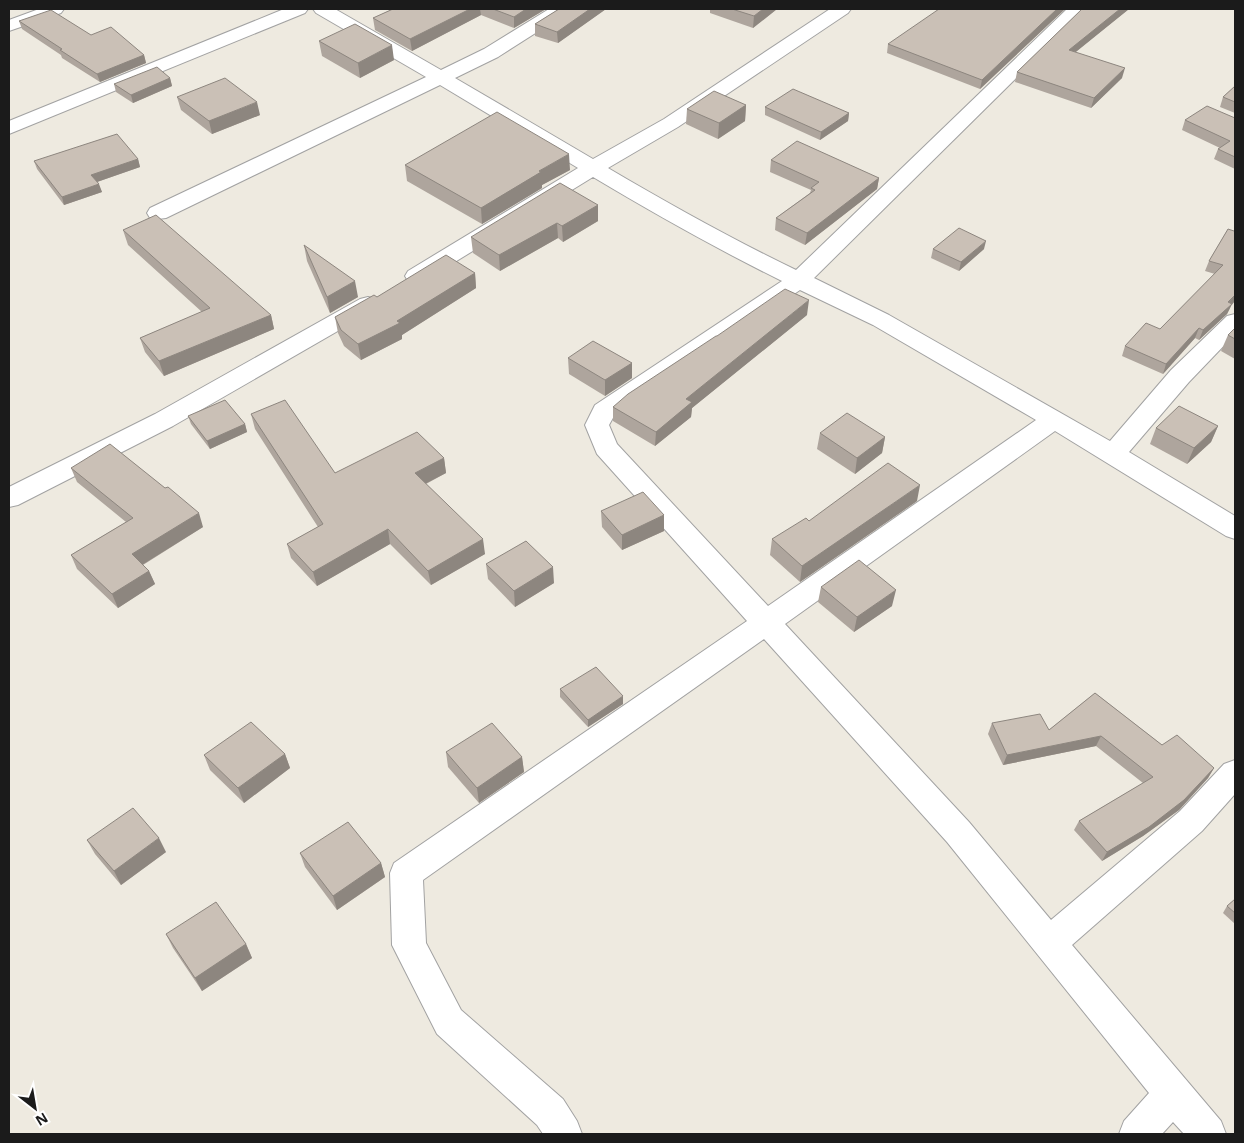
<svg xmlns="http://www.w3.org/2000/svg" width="1244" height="1143" font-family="'Noto Sans',sans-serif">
<rect width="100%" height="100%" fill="#eeeae0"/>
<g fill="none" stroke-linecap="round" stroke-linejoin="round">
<defs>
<g id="minor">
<polygon points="39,9 64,9 61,13 9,31 9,20"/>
<polygon points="284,9 308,9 305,13 9,134 9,121"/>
<path d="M313 9H335L441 70 484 49 549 9H570L567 13 498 57 455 78 593 159 664 119 830 9H851L848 13 678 127 608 168C669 204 732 239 796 270L1067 9H1086L814 278 889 315 1110 441 1171 370 1227 316 1235 314V334L1189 382 1129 452 1235 516V539L1226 536 1055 431 785 624 969 822 1051 920 1180 811 1224 764 1235 760V794L1202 831 1072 945 1221 1121 1226 1134H1184L1173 1122 1162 1134H1119L1124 1121 1149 1093 947 842 764 639 423 880 426 943 461 1010 563 1099 577 1121 582 1134H543L537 1125 437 1034 392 945 390 873 394 863 747 621 597 454 585 425 595 405 782 281C717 249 655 214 593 177L424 281 416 283 408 281 405 276 408 271 578 168 440 85 166 218 158 219 150 218 147 213 150 208 426 77 316 13ZM800 290 873 325 1036 420 768 606 617 444 609 425 614 416Z"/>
<polygon points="368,297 376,299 379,304 376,309 173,426 18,505 9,507 9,487 155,414 360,299"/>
</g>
</defs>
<!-- minor casing -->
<use href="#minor" stroke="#a2a2a2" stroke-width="2"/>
<!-- minor -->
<use href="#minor" fill="#fff" fill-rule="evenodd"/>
</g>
<!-- wall -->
<g fill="#aea59d">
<polygon points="393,9 546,9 514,28 481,15 412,51 375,30 373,18"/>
<polygon points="559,9 606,9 558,43 535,36 535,24"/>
<polygon points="710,9 777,9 753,28 710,13"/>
<polygon points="1065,9 980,89 887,53 888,44"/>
<polygon points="1082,9 1129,9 1075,52 1122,78 1091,108 1015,82 1017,72"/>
<polygon points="19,21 91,35 144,55 146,63 100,82 62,58 61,55 22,29"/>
<polygon points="319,41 394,60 360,78 322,56"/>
<polygon points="170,78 172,86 133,103 116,92 114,84"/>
<polygon points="1235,86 1235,113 1220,107 1223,97"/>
<polygon points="177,97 260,115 212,134 181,110"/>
<polygon points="746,105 745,121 718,139 686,124 687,109"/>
<polygon points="765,107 849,113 848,121 820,140 765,115"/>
<polygon points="1235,118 1235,169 1214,159 1218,149 1220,148 1182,130 1185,120"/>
<polygon points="138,159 140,167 97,182 102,192 64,205 37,169 34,161"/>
<polygon points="771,160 879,178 877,189 805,245 775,230 776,218 810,193 811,190 770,172"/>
<polygon points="405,165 570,170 542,185 542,188 482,224 407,181"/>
<polygon points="598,205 598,221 563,242 558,238 500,271 473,253 471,237"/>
<polygon points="1228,229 1231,306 1227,314 1199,340 1195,338 1163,374 1122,356 1125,346 1160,329 1215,274 1205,271 1209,261"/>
<polygon points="123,230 271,315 274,329 164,376 145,352 140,338 202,312 128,245"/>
<polygon points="304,245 358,297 330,313 307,261"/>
<polygon points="933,249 984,249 959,271 931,258"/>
<polygon points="475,273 476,288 402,335 402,339 361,360 344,346 338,333 335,317 377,297"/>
<polygon points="807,315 692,408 691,417 655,446 613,421 613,407 717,336"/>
<polygon points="1235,328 1235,359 1221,351 1228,335"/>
<polygon points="568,358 632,363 632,378 605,396 569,374"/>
<polygon points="251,414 335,473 444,458 446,473 426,484 485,554 431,585 390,544 317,586 291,558 287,544 318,527 255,429"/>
<polygon points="188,416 245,424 247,432 210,449 191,424"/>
<polygon points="1218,426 1211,442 1187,464 1150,444 1156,428"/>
<polygon points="820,433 885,437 882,453 855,474 817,449"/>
<polygon points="71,468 203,527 143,565 149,571 155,584 118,608 77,569 71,555 126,522 77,482"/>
<polygon points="917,501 800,582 770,555 772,539 809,521"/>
<polygon points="601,511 664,515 664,531 622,550 602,527"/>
<polygon points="486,564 554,583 515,607 488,579"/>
<polygon points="821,587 892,606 854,632 818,602"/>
<polygon points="560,689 623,704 588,727 560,697"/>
<polygon points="1095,693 1162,745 1214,768 1208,778 1179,810 1143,836 1102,861 1074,830 1079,821 1143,783 1096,746 1003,765 988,734 992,723 1049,730"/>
<polygon points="446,752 522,757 524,772 479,803 448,767"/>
<polygon points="285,754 290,768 244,803 210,770 204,755"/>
<polygon points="87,840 166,852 121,885 95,854"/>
<polygon points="300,853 381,863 385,877 337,910 305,867"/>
<polygon points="1235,899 1235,924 1223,913 1227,906"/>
<polygon points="166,934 246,944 252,958 202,991 173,948"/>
</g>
<!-- shaded-wall -->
<g fill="#8d867f">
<polygon points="470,9 480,9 481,15 412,51 410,39"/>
<polygon points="526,9 546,9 514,28 514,17"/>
<polygon points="590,9 606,9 558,43 557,32"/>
<polygon points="763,9 777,9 753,28 754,16"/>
<polygon points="1057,9 1065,9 980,89 982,80"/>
<polygon points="1120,9 1129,9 1066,60 1069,50"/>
<polygon points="392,45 394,60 360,78 358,63"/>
<polygon points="144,55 146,63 100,82 97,74"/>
<polygon points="1125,68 1122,78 1091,108 1094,98"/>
<polygon points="170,78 172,86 133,103 131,95"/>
<polygon points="257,102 260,115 212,134 209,121"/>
<polygon points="746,105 745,121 718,139 719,123"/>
<polygon points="849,113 848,121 820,140 821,132"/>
<polygon points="569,154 570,170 542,185 542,188 482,224 481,208 539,171"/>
<polygon points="138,159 140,167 94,183 91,175"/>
<polygon points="879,178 877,189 805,245 807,233"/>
<polygon points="99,184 102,192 64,205 62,197"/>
<polygon points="598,205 598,221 563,242 562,226"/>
<polygon points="557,223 558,238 500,271 499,255"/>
<polygon points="986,241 984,249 959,271 961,262"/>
<polygon points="475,273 476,288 402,335 402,339 361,360 358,344"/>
<polygon points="355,281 358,297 330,313 327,297"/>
<polygon points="1235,295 1235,301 1231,306 1227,314 1199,340 1203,330"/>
<polygon points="809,300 807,315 692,408 691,417 655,446 656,432 686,399"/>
<polygon points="271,315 274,329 164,376 159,361"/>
<polygon points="1199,328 1195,338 1163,374 1166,364"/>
<polygon points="632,363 632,378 605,396 605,380"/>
<polygon points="245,424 247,432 210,449 207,441"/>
<polygon points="1218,426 1211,442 1187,464 1194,448"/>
<polygon points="885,437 882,453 855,474 857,458"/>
<polygon points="444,458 446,473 417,488 415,473"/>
<polygon points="920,485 917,501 800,582 802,566"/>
<polygon points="199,513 203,527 137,568 132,554"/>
<polygon points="664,515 664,531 622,550 622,535"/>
<polygon points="388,529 390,544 317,586 313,572"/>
<polygon points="483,539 485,554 431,585 428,571"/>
<polygon points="553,567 554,583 515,607 514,591"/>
<polygon points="149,571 155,584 118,608 112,594"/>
<polygon points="896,590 892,606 854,632 857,617"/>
<polygon points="623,696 623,704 588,727 588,720"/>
<polygon points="1101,736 1096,746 1003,765 1007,755"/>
<polygon points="285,754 290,768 244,803 238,788"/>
<polygon points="522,757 524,772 479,803 477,788"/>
<polygon points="1214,768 1208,778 1179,810 1143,836 1102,861 1107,852"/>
<polygon points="159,838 166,852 121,885 114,871"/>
<polygon points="381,863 385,877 337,910 333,896"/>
<polygon points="246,944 252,958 202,991 195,978"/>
</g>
<!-- building -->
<g fill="#cac0b6" stroke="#8d867f">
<polygon points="393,9 470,9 410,39 373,18"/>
<polygon points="493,9 526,9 514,17"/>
<polygon points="559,9 590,9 557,32 535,24"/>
<polygon points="732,9 763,9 754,16"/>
<polygon points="939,9 1057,9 982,80 888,44"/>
<polygon points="1082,9 1120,9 1069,50 1125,68 1094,98 1017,72"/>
<polygon points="51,10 91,35 111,27 144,55 97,74 60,50 62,49 19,21"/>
<polygon points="355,24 392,45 358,63 319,41"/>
<polygon points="157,67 170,78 131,95 114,84"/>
<polygon points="225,78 257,102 209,121 177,97"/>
<polygon points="1235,86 1235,102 1223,97"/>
<polygon points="793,89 849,113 821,132 765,107"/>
<polygon points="714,91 746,105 719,123 687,109"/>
<polygon points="1207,106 1235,118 1235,157 1218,149 1230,141 1185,120"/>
<polygon points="497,112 569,154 539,171 541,172 481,208 405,165"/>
<polygon points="117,134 138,159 91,175 99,184 62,197 34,161"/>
<polygon points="797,141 879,178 807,233 776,218 815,190 811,188 819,182 771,160"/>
<polygon points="560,183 598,205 562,226 557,223 499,255 471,237"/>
<polygon points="156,215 271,315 159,361 140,338 210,308 123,230"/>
<polygon points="959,228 986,241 961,262 933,249"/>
<polygon points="1228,229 1234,231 1235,230 1235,295 1228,302 1232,304 1203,330 1199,328 1166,364 1125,346 1146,323 1160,329 1223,265 1209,261"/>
<polygon points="304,245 355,281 327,297"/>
<polygon points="446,255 475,273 397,321 400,323 358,344 341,330 335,317 374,295 377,297"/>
<polygon points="785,289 809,300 686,399 692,402 656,432 613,407 628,394 716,336 717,336"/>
<polygon points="1235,328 1235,339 1228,335"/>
<polygon points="593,341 632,363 605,380 568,358"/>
<polygon points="225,400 245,424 207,441 188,416"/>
<polygon points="285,400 335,473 417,432 444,458 415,473 483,539 428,571 388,529 313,572 287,544 323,524 251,414"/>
<polygon points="1179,406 1218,426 1194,448 1156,428"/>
<polygon points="847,413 885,437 857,458 820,433"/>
<polygon points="110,444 165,488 168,487 199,513 132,554 149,571 112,594 71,555 133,518 71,468"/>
<polygon points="888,463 920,485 802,566 772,539 806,518 809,521"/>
<polygon points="643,492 664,515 622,535 601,511"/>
<polygon points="526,541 553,567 514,591 486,564"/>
<polygon points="859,560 896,590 857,617 821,587"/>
<polygon points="596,667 623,696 588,720 560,689"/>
<polygon points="1095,693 1162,745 1177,735 1214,768 1184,800 1149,827 1107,852 1079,821 1153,777 1101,736 1007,755 992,723 1040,714 1049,730"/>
<polygon points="251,722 285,754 238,788 204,755"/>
<polygon points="492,723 522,757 477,788 446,752"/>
<polygon points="133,808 159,838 114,871 87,840"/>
<polygon points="348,822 381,863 333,896 300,853"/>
<polygon points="1235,899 1235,913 1227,906"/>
<polygon points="216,902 246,944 195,978 166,934"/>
</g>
<!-- border -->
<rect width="1244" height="1143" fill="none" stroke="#1b1b1b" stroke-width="20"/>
<!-- north arrow -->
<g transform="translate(35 1108) rotate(149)" stroke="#ffffff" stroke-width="4" paint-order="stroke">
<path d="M0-4L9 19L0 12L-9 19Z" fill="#1b1b1b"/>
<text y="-8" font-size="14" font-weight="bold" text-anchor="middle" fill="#1b1b1b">N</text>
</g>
</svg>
